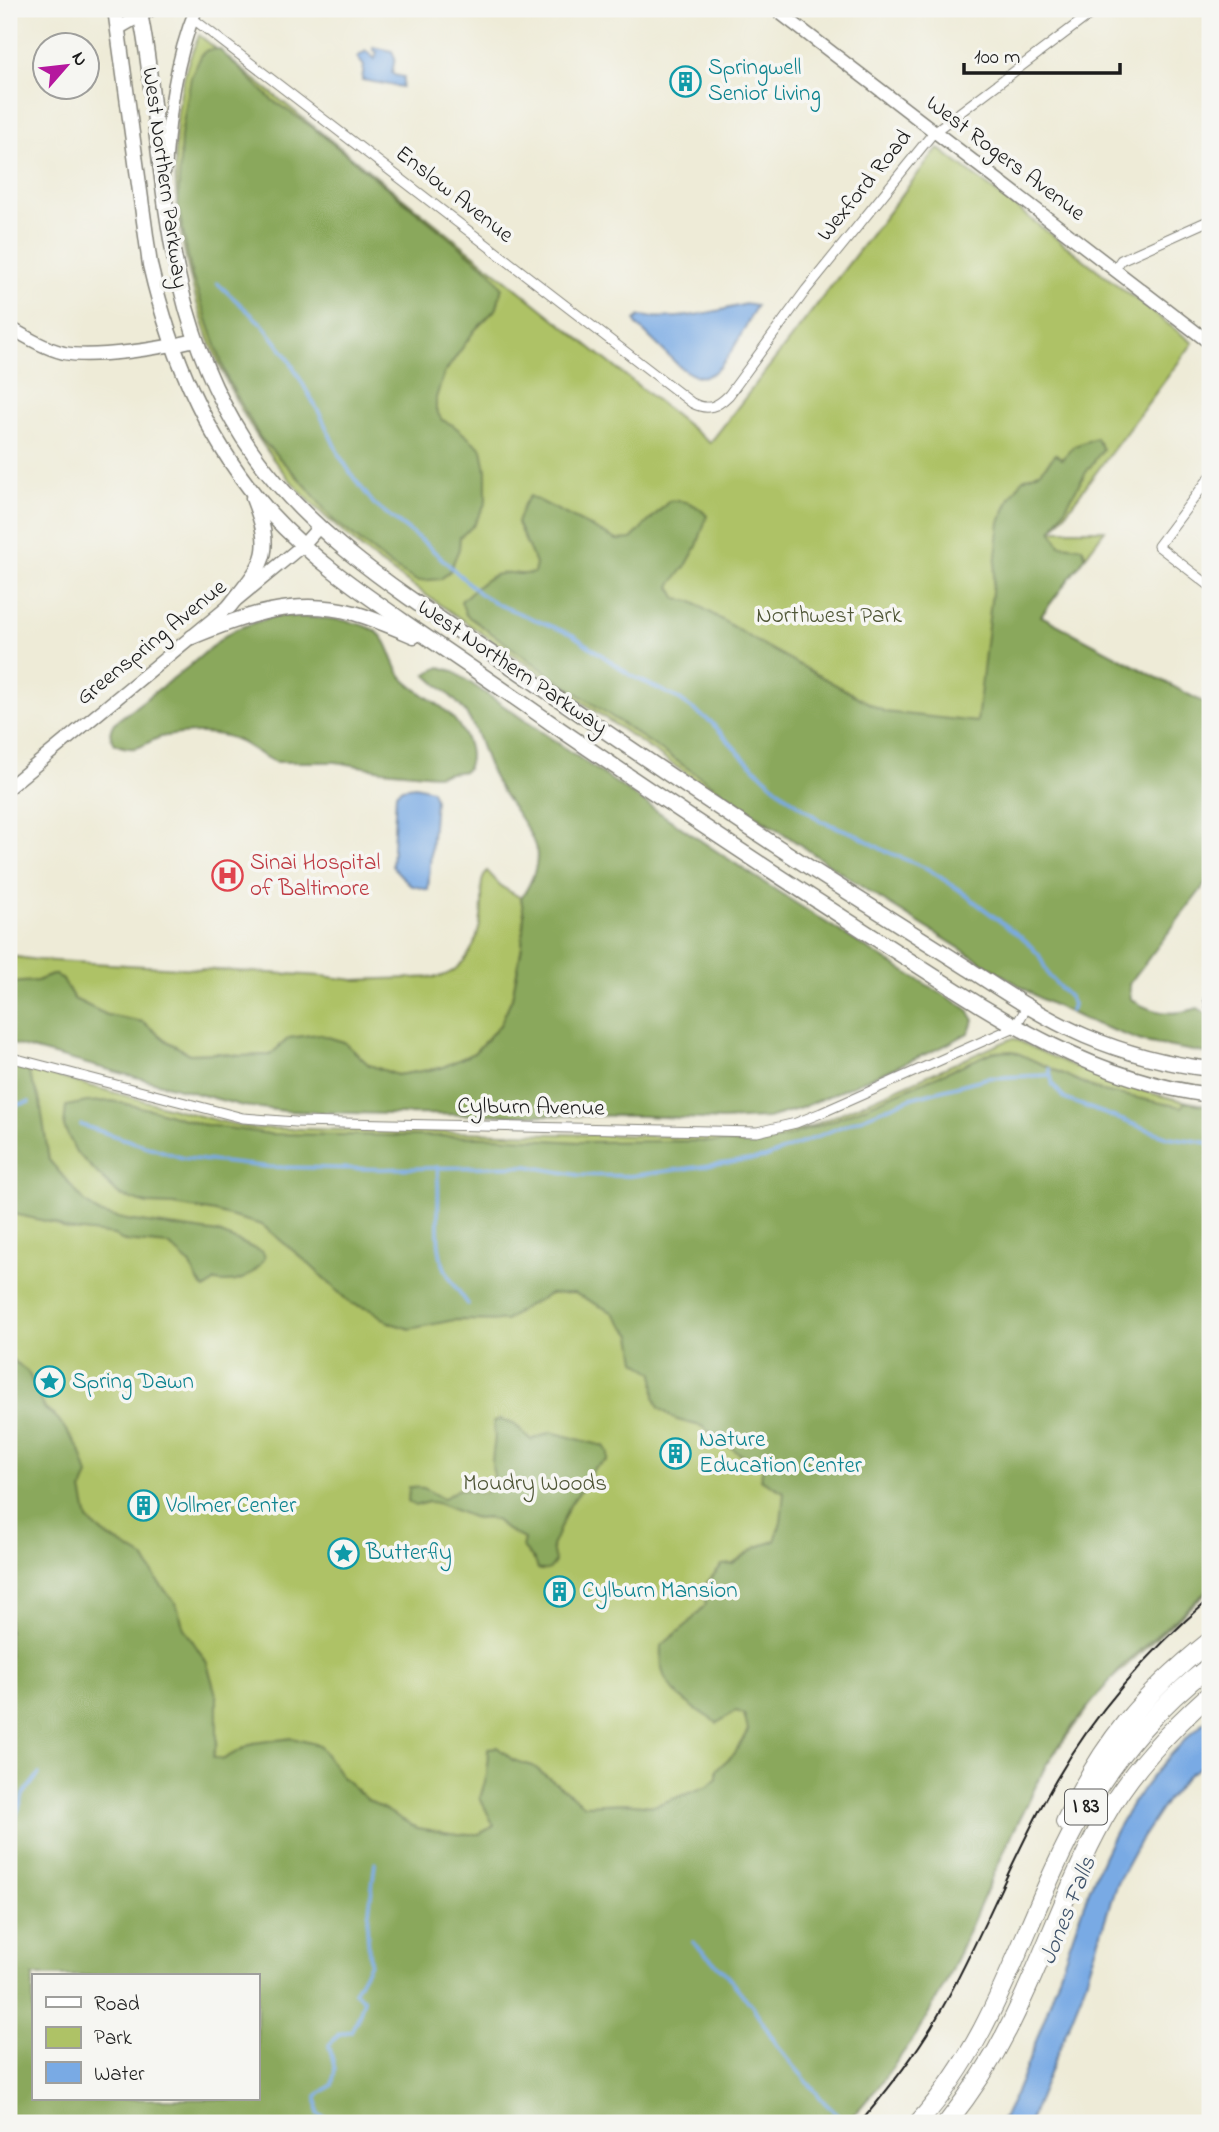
<svg xmlns="http://www.w3.org/2000/svg" width="1219" height="2132" font-family="'Indie Flower',sans-serif">
<rect width="100%" height="100%" fill="#f6f6f2"/>
<filter id="ink" filterUnits="userSpaceOnUse"><feTurbulence type="fractalNoise" baseFrequency=".0143" numOctaves="2"/><feDisplacementMap in="SourceGraphic" scale="14" xChannelSelector="R" yChannelSelector="G"/><feConvolveMatrix kernelMatrix="1 2 1 2 8 2 1 2 1" color-interpolation-filters="sRGB"/></filter>
<filter id="wash" filterUnits="userSpaceOnUse"><feTurbulence type="fractalNoise" baseFrequency=".00686" numOctaves="4" result="noise"/><feDisplacementMap in="SourceGraphic" scale="28" xChannelSelector="R" yChannelSelector="G"/><feGaussianBlur stdDeviation="1.57" result="paint"/><feColorMatrix in="noise" values="0 0 0 0 0 0 0 0 0 0 0 0 0 0 0 0 0 1.4 0 .05"/><feComposite in="paint" operator="in"/></filter>
<g filter="url(#wash)">
<rect width="100%" height="100%" fill="#eeebd7"/>
<!-- green -->
<g fill="#aec266" stroke="#656f41" stroke-width="2" fill-rule="evenodd">
<path d="M199 35 710 443 938 148 1193 343 1053 530H1105L1041 616 1210 706V878L830 854 745 814 378 562C335 527 294 491 263 445 195 347 154 187 186 70 189 58 195 47 199 35Z"/>
<path d="M487 871 502 887 521 898 524 915 522 946 512 998 500 1025 474 1053 441 1068 397 1075 369 1065 344 1042 289 1038 270 1055 240 1056 218 1053 190 1054 168 1042 143 1022 107 1015 74 999 63 980 55 974 37 981 9 983V956L38 960 322 976 354 980 439 977C470 969 482 932 482 903 483 888 478 885 487 871Z"/>
<path d="M1013 1038C1076 1070 1140 1095 1210 1106V1589L1103 1687 1046 1765 1004 1851 945 1984 918 2032 879 2086 847 2123H9V1064L219 1121 252 1128 764 1138 809 1127ZM33 1976H257V2099H33Z"/>
</g>
<!-- forest -->
<g fill="#8aa85b" stroke="#53623c" stroke-width="2" fill-rule="evenodd">
<polygon points="219,49 272,100 312,127 490,271 502,287 497,308 475,330 444,374 436,398 436,410 442,420 453,425 482,449 486,470 486,502 474,525 460,537 459,549 450,571 441,579 417,581 393,567 333,520 306,486 260,438 227,378 192,276 178,207 181,135 191,77 202,54 207,50"/>
<path d="M1096 438 1103 449 1085 474 1052 531 1060 545 1082 547 1086 556 1041 616 1210 706V878L1129 984 1131 999C1152 1014 1175 1016 1198 1008L1210 1016V1054L1144 1042 1090 1022 1041 999 871 893 546 672 466 615 461 601C474 590 487 574 505 573 516 572 519 576 534 573L536 564 517 523 524 504 530 496 617 540 631 539 669 501C685 500 696 503 707 516L697 546 687 564 670 586 677 599 691 601 758 642 885 712 977 722 1000 522 1010 498 1023 479 1041 471 1056 454 1062 459 1074 446Z"/>
<path d="M277 615C308 619 343 615 372 629 391 638 390 663 403 678 415 691 432 699 445 710 460 723 479 753 465 771L435 775 382 770 336 762H276C261 757 251 747 237 740 217 731 188 732 166 736 144 739 143 756 115 744 109 736 109 731 114 723L188 667 223 637 236 629Z"/>
<path d="M440 667 453 671C622 787 789 905 966 1008L974 1020 968 1033 944 1046 801 1108 768 1118 721 1120 643 1116 387 1114 285 1111 243 1106 9 1043V983L37 981 55 974 63 980 74 999 107 1015 143 1022 168 1042 190 1054 218 1053 240 1056 270 1055 289 1038 318 1034 344 1042 369 1065 397 1075 441 1068 474 1053 500 1025 512 998 522 946 524 915 521 898C530 885 540 865 536 849 528 823 507 803 495 780 482 756 479 728 461 707 452 695 437 686 426 674Z"/>
<path d="M1013 1051 1098 1090 1181 1107 1185 1102 1210 1106V1588L1122 1666 1074 1724 1046 1765 1004 1851 945 1984 918 2032 879 2086 847 2123H9V1357L28 1372 45 1409 58 1419 80 1450 88 1475 82 1490 88 1520 104 1534 144 1558 158 1582 176 1603 184 1628 207 1663 217 1698V1742L213 1757 222 1760 253 1743 292 1738 319 1745 343 1778 367 1799 417 1828 458 1834H479L494 1826 480 1798 487 1775 488 1748 497 1747 513 1760 533 1766 585 1805 624 1803 654 1806 708 1786 717 1778V1769L735 1753 748 1730 744 1714 736 1711 717 1723C699 1711 665 1692 662 1668 661 1660 662 1652 662 1645L689 1623 706 1604 704 1586 722 1565 733 1564 757 1547 775 1541 781 1522 784 1492 760 1479 764 1465 743 1456 701 1426 677 1420 659 1408 655 1397 654 1373 636 1361 632 1335 612 1312 574 1293 550 1294 523 1308 506 1321 454 1320 410 1329 390 1323 371 1310 350 1303 308 1263 262 1225 215 1212 174 1205 147 1204 119 1195 76 1152 64 1127 66 1106 87 1102 112 1101 158 1111 200 1124 270 1134 496 1137 579 1142 688 1141 765 1144 832 1121 993 1052ZM257 1976V2099H33V1976Z"/>
<path d="M9 1064 27 1069 40 1101 49 1160 84 1201 98 1213 127 1220 219 1233 263 1252 265 1258C253 1277 238 1285 215 1281L205 1289 198 1281 190 1264 169 1245 123 1241 114 1235 65 1229 54 1223 9 1213Z"/>
<path d="M500 1419 514 1424 532 1440 551 1432 604 1446 608 1452V1460L594 1468C590 1483 578 1492 570 1505 563 1517 559 1533 552 1546L555 1562C552 1570 545 1572 538 1569L535 1561 522 1547 524 1539 503 1528 497 1521 488 1518 477 1519 437 1503 428 1502 415 1506 408 1501 409 1487 424 1488 443 1499 458 1489 485 1493 494 1475C488 1456 499 1442 493 1422Z"/>
</g>
<!-- water -->
<g fill="#79aae4" stroke="#4a6380" stroke-width="2">
<polygon points="373,47 392,51 395,58 392,73 394,75 404,77 402,87 362,80 364,66 357,57 366,51 375,59 377,52 373,50"/>
<path d="M746 304 756 306C747 323 725 373 705 376 695 378 687 372 680 367L636 324 635 320 640 316C677 321 710 313 746 304Z"/>
<polygon points="415,786 432,790 435,800 428,890 410,885 392,866 396,793 402,788"/>
<path d="M1210 1717V1761L1189 1774 1167 1800 1140 1841 1116 1885 1082 1993 1029 2123H1000C1020 2089 1032 2052 1045 2016 1068 1953 1086 1886 1118 1827 1141 1786 1175 1747 1210 1717Z"/>
</g>
<g fill="none" stroke-linecap="round" stroke-linejoin="round">
<!-- stream -->
<g stroke="#79aae4" stroke-width="3.5">
<polyline points="217,283 263,325 287,356 321,416 339,455 354,478 374,504 426,544 479,593 499,605 573,635 630,675 677,698 711,722 743,757 781,792 821,821 855,834 883,850 928,869 958,889 1026,941 1039,955 1049,976 1069,997 1073,1004 1071,1011"/>
<polyline points="1049,1069 1053,1085 1065,1099 1168,1137 1210,1143"/>
<polyline points="9,1107 29,1102"/>
<polyline points="81,1125 183,1158 269,1167 381,1169 527,1166 578,1175 630,1176 765,1158 911,1098 987,1078 1048,1075"/>
<path d="M437 1167C441 1196 434 1235 442 1261 447 1277 458 1290 468 1304"/>
<polyline points="9,1837 23,1795 39,1774"/>
<polyline points="693,1942 724,1972 753,2007 779,2048 825,2103 847,2123"/>
<polyline points="355,2123 352,2117 334,2122 318,2114 317,2096 332,2085 335,2070 329,2045 339,2034 351,2031 358,2018 364,1999 354,1992 370,1963 367,1928 375,1863"/>
</g>
</g>
</g>
<g filter="url(#ink)">
<g fill="none" stroke-linecap="round" stroke-linejoin="round">
<defs>
<g id="minor">
<path d="M192 18 692 403C708 411 717 407 729 395L806 290 934 132 1097 9"/>
<polyline points="1115,269 1121,260 1210,220"/>
<polyline points="1210,477 1158,546 1210,586"/>
<polyline points="1210,989 1208,999 1210,1007"/>
<polyline points="9,1057 243,1118 296,1122 757,1132 796,1123 821,1113 1015,1027 1027,1007"/>
</g>
<polyline id="tertiary" points="775,9 1210,343"/>
<g id="secondary">
<polyline points="119,28 152,9"/>
<path d="M165 170C169 114 175 61 196 9"/>
<path d="M9 327C26 337 44 348 64 353 95 359 163 348 195 340"/>
<polyline points="9,787 303,545 318,528"/>
</g>
<g id="primary">
<path d="M115 9 150 265C171 356 208 444 271 514 314 561 367 596 419 632 463 662 507 692 551 723 659 797 767 869 878 940 983 1007 1082 1079 1210 1095"/>
<path d="M139 9C147 43 150 79 154 113 168 230 178 336 243 438 310 542 420 604 519 672 626 746 733 819 843 889 884 915 925 941 966 967 1004 992 1043 1018 1085 1036 1125 1053 1168 1064 1210 1069"/>
<path d="M229 607C265 561 275 555 253 498"/>
<path d="M192 637C245 615 296 597 354 613 375 619 395 628 414 636"/>
</g>
<g id="motorway">
<path d="M1065 1822C1103 1742 1141 1696 1210 1641"/>
<path d="M918 2123C1003 2028 1024 1915 1085 1809 1116 1754 1160 1704 1210 1666"/>
<path d="M947 2123C970 2094 991 2063 1008 2029 1043 1961 1066 1887 1103 1820 1130 1771 1169 1731 1210 1694"/>
</g>
</defs>
<!-- minor casing -->
<use href="#minor" stroke="#85847a" stroke-width="11"/>
<!-- tertiary casing -->
<use href="#tertiary" stroke="#85847a" stroke-width="15"/>
<!-- secondary casing -->
<use href="#secondary" stroke="#85847a" stroke-width="15"/>
<!-- primary casing -->
<use href="#primary" stroke="#85847a" stroke-width="17"/>
<!-- motorway casing -->
<use href="#motorway" stroke="#85847a" stroke-width="20"/>
<!-- minor -->
<use href="#minor" stroke="#fff" stroke-width="9"/>
<!-- tertiary -->
<use href="#tertiary" stroke="#fff" stroke-width="12"/>
<!-- secondary -->
<use href="#secondary" stroke="#fff" stroke-width="12"/>
<!-- primary -->
<use href="#primary" stroke="#fff" stroke-width="14"/>
<!-- motorway -->
<use href="#motorway" stroke="#fff" stroke-width="18"/>
<!-- tram -->
<path stroke="#1c1c1c" stroke-width="2" d="M860 2123C889 2088 918 2052 940 2012 983 1936 1013 1854 1056 1780 1096 1711 1150 1650 1210 1599"/>
</g>
</g>
<!-- icons -->
<defs>
<symbol id="building-ring" viewBox="-11 -11 22 22"><circle r="9.5" fill="#f6f6f2" stroke="#0f9aa8" stroke-width="1.5"/><path d="M-4-6H4V6H1V3H-1V6H-4ZM-2.5-4.3h1.7v1.8h-1.7ZM.8-4.3h1.7v1.8H.8ZM-2.5-1h1.7V.8h-1.7ZM.8-1h1.7V.8H.8Z" fill="#0f9aa8"/></symbol>
<symbol id="hospital-ring" viewBox="-11 -11 22 22"><circle r="9.5" fill="#f6f6f2" stroke="#e0444e" stroke-width="1.5"/><path d="M-5-5h3v3.5h4V-5h3V5h-3V1.5h-4V5h-3Z" fill="#e0444e"/></symbol>
<symbol id="sight-ring" viewBox="-11 -11 22 22"><circle r="9.5" fill="#f6f6f2" stroke="#0f9aa8" stroke-width="1.5"/><path d="M0-6L1.8-2.2L6-1.7L2.9 1.2L3.7 5.4L0 3.3L-3.7 5.4L-2.9 1.2L-6-1.7L-1.8-2.2Z" fill="#0f9aa8"/></symbol>
</defs>
<g fill-rule="evenodd">
<use href="#building-ring" x="668" y="64" width="35" height="35"/>
<use href="#hospital-ring" x="210" y="858" width="35" height="35"/>
<use href="#sight-ring" x="32" y="1364" width="35" height="35"/>
<use href="#building-ring" x="658" y="1436" width="35" height="35"/>
<use href="#building-ring" x="126" y="1488" width="35" height="35"/>
<use href="#sight-ring" x="326" y="1536" width="35" height="35"/>
<use href="#building-ring" x="542" y="1574" width="35" height="35"/>
</g>
<g text-anchor="middle" dominant-baseline="central" stroke-width="7" stroke-linejoin="round" paint-order="stroke">
<!-- shield labels -->
<rect fill="#f6f6f2" stroke="#5d5d5c" stroke-width="2" x="1065" y="1789.5" width="42" height="35" rx="5"/>
<g font-size="21" font-weight="bold" fill="#1c1c1c">
<text x="1086" y="1807">I 83</text>
</g>
<!-- culture labels -->
<g font-size="23" fill="#0d838f" stroke="#f6f6f2" text-anchor="start">
<text x="708" y="68">Springwell<tspan x="708" dy="26">Senior Living</tspan></text>
<text x="72" y="1382">Spring Dawn</text>
<text x="699" y="1440">Nature<tspan x="699" dy="26">Education Center</tspan></text>
<text x="166" y="1506">Vollmer Center</text>
<text x="366" y="1553">Butterfly</text>
<text x="582" y="1591">Cylburn Mansion</text>
</g>
<!-- street labels -->
<g font-size="23" fill="#1c1c1c" stroke="#f6f6f2">
<text transform="translate(1005 159) rotate(37)">West Rogers Avenue</text>
<text transform="translate(164 178) rotate(82)">West Northern Parkway</text>
<text transform="translate(865 186) rotate(-51)">Wexford Road</text>
<text transform="translate(454 195) rotate(38)">Enslow Avenue</text>
<text transform="translate(152 643) rotate(-39)">Greenspring Avenue</text>
<text transform="translate(512 668) rotate(34)">West Northern Parkway</text>
<text transform="translate(531 1108) rotate(1)">Cylburn Avenue</text>
</g>
<!-- park labels -->
<g font-size="23" fill="#4f5636" stroke="#f6f6f2">
<text x="829" y="616">Northwest Park</text>
<text x="535" y="1484">Moudry Woods</text>
</g>
<!-- health labels -->
<g font-size="23" fill="#be3a42" stroke="#f6f6f2" text-anchor="start">
<text x="250" y="863">Sinai Hospital<tspan x="250" dy="26">of Baltimore</tspan></text>
</g>
<!-- water labels -->
<g font-size="24" font-style="italic" fill="#41556c" stroke="#f6f6f2">
<text transform="translate(1069 1911) rotate(-68)">Jones Falls</text>
</g>
</g>
<!-- margin -->
<rect width="1219" height="2132" fill="none" stroke="#f6f6f2" stroke-width="35"/>
<!-- legend -->
<rect x="32" y="1974" width="228" height="126" fill="#f6f6f2" stroke="#9f9f9c" stroke-width="2"/>
<rect x="46" y="1997" width="35" height="10" fill="#ffffff" stroke="#9f9f9c" stroke-width="2"/>
<text x="94" y="2010" font-size="21" fill="#1c1c1c">Road</text>
<rect x="46" y="2027" width="35" height="21" fill="#aec266" stroke="#9f9f9c" stroke-width="2"/>
<text x="94" y="2044" font-size="21" fill="#1c1c1c">Park</text>
<rect x="46" y="2062" width="35" height="21" fill="#79aae4" stroke="#9f9f9c" stroke-width="2"/>
<text x="94" y="2080" font-size="21" fill="#1c1c1c">Water</text>
<!-- north arrow -->
<g transform="translate(66 66) rotate(62)"><circle r="33" fill="#f6f6f2" stroke="#9f9f9c" stroke-width="2"/>
<path d="M0-5L12 26L0 18L-12 26Z" fill="#b5179e"/>
<text y="-10" font-size="19" font-weight="bold" text-anchor="middle" fill="#1c1c1c">N</text>
</g>
<!-- scale -->
<path d="M964 63v10h156v-10" fill="none" stroke="#1c1c1c" stroke-width="3.5"/>
<text x="974" y="63" font-size="21" fill="#1c1c1c" stroke="#f6f6f2" stroke-width="5" paint-order="stroke">100 m</text>
</svg>
